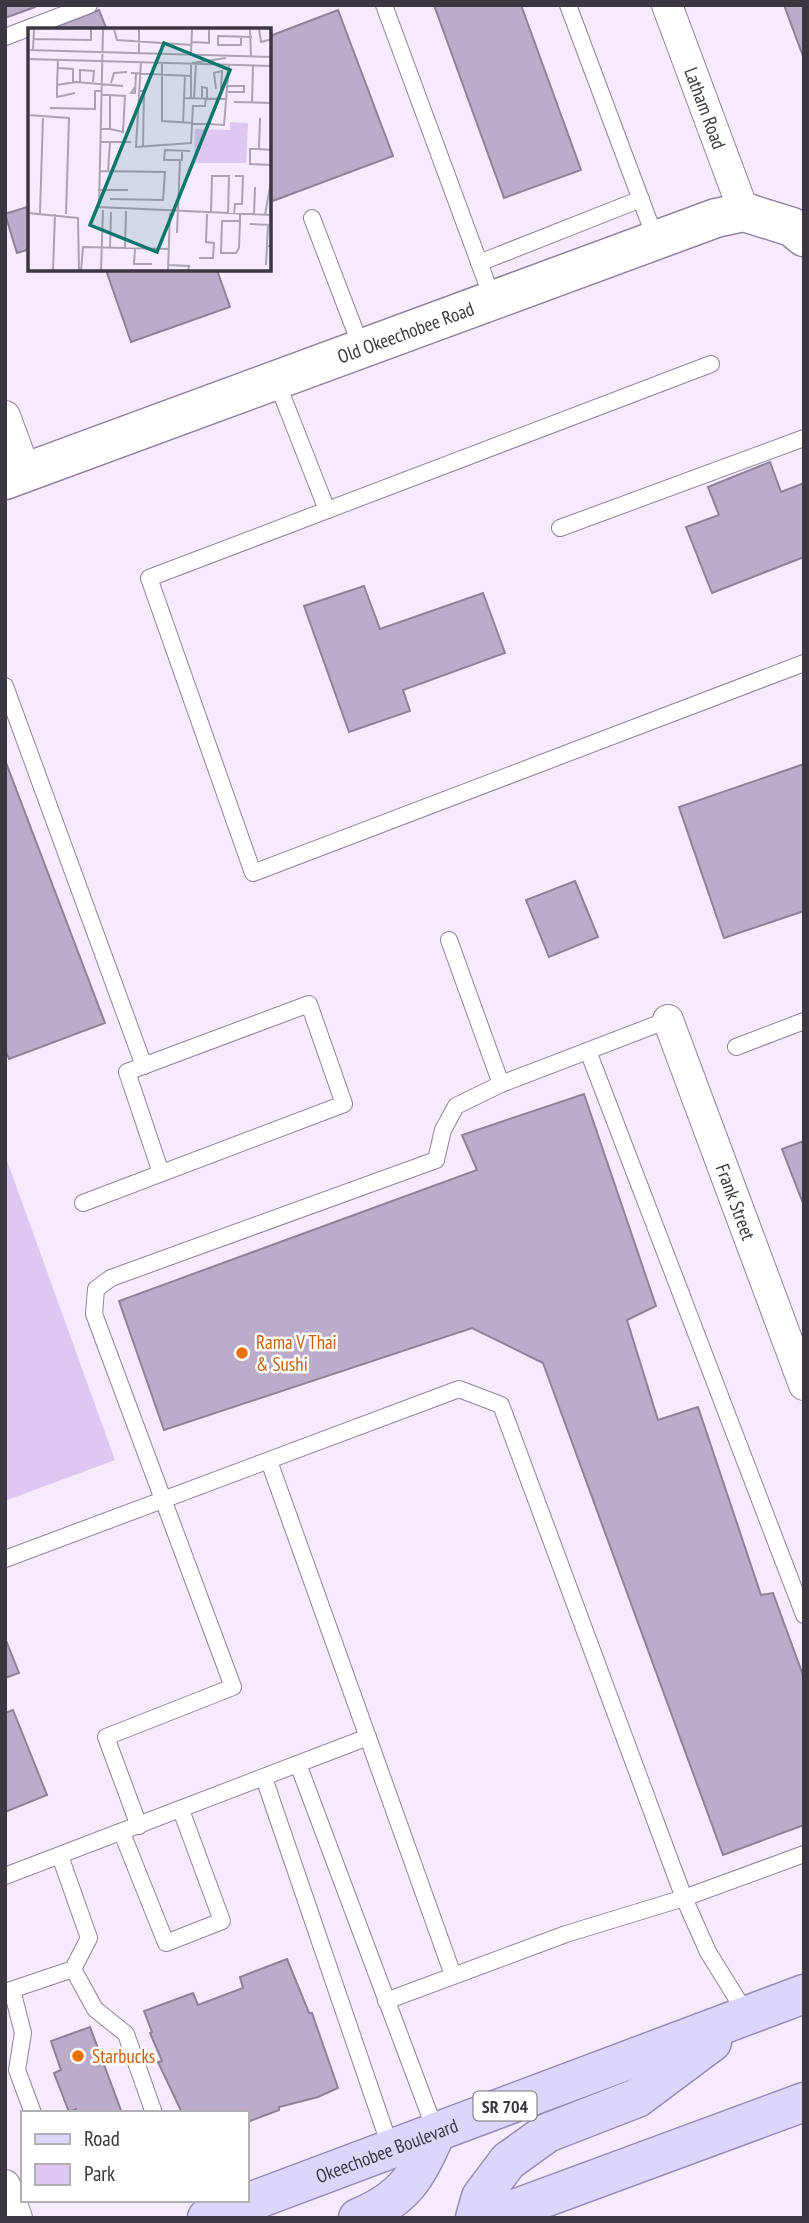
<svg xmlns="http://www.w3.org/2000/svg" width="809" height="2223" font-family="'PT Sans Narrow',sans-serif">
<rect width="100%" height="100%" fill="#f5ebfd"/>
<!-- green -->
<polygon fill="#dec8f1" points="5,1155 115,1460 5,1501"/>
<!-- building -->
<g fill="#bbadc9" stroke="#8f819c" stroke-width="2">
<polygon points="5,5 35,5 35,7 5,18"/>
<polygon points="434,5 521,5 581,170 504,198"/>
<polygon points="784,5 804,5 804,59"/>
<polygon points="99,10 107,30 47,30"/>
<polygon points="338,10 393,156 270,202 270,36"/>
<polygon points="30,206 30,249 17,253 5,214"/>
<polygon points="106,270 217,270 230,307 131,342"/>
<polygon points="770,462 781,492 804,483 804,557 712,593 686,527 719,515 708,487"/>
<polygon points="364,586 380,629 483,593 505,653 403,690 410,711 349,732 304,606"/>
<polygon points="5,760 105,1023 9,1059 5,1049"/>
<polygon points="804,764 804,911 724,938 679,807"/>
<polygon points="575,881 598,937 549,957 526,900"/>
<polygon points="584,1094 656,1306 627,1320 658,1420 698,1407 761,1595 773,1593 804,1678 804,1825 723,1855 543,1363 472,1328 164,1430 119,1301 477,1170 462,1135"/>
<polygon points="804,1141 804,1206 782,1149"/>
<polygon points="5,1638 19,1673 5,1678"/>
<polygon points="13,1710 47,1795 5,1812 5,1713"/>
<polygon points="287,1959 309,2013 312,2013 338,2088 318,2097 279,2107 279,2110 250,2121 249,2119 247,2120 247,2113 182,2113 158,2062 162,2061 150,2033 152,2032 144,2011 193,1993 198,2005 243,1988 240,1977"/>
<polygon points="90,2027 122,2113 77,2113 76,2109 69,2112 54,2073 61,2070 51,2041"/>
</g>
<g fill="none" stroke-linecap="round" stroke-linejoin="round">
<defs>
<g id="service">
<polyline points="384,5 493,300"/>
<polyline points="568,5 656,240"/>
<polyline points="5,37 89,5"/>
<polyline points="312,218 362,349"/>
<polyline points="479,263 641,199"/>
<polyline points="711,364 149,578 253,873 804,663"/>
<polyline points="276,380 327,510"/>
<polyline points="560,528 804,438"/>
<polyline points="5,686 144,1066"/>
<polyline points="449,940 501,1084"/>
<polyline points="736,1047 804,1021"/>
<polyline points="588,1051 804,1615"/>
<polyline points="83,1203 344,1104 309,1004 127,1072 161,1173"/>
<polyline points="269,1461 453,1975"/>
<polyline points="5,1559 459,1389 501,1405 684,1898 708,1952 747,2015"/>
<polyline points="298,1764 436,2132"/>
<polyline points="264,1778 391,2149"/>
<polyline points="139,1826 106,1737 233,1687 94,1314 96,1289 111,1278 436,1160 443,1130 456,1106 501,1084 668,1020"/>
<polyline points="122,1833 166,1943 222,1921 181,1810"/>
<polyline points="5,1876 368,1737"/>
<polyline points="73,1969 95,2009 126,2034 154,2113"/>
<polyline points="12,1990 23,2033 17,2070 33,2113"/>
<polyline points="5,1992 73,1969 89,1938 60,1856"/>
<polyline points="386,2001 566,1934 684,1898 804,1854"/>
</g>
<g id="minor">
<path id="s1" d="M667 5 744 212"/>
<polyline points="5,416 26,473"/>
<path id="s2" d="M668 1020 804 1385"/>
<polyline points="5,2185 17,2218"/>
</g>
<g id="tertiary">
<path id="s3" d="M5 480 716 218 744 212 792 227 804 237"/>
</g>
<g id="primary">
<path id="s4" d="M207 2218 804 1994"/>
<path d="M358 2218C404 2199 418 2176 436 2132"/>
<polyline points="475,2218 481,2197 508,2161 547,2133 637,2098 712,2042"/>
<polyline points="490,2218 804,2102"/>
</g>
</defs>
<!-- service casing -->
<use href="#service" stroke="#91829e" stroke-width="18"/>
<!-- minor casing -->
<use href="#minor" stroke="#91829e" stroke-width="32"/>
<!-- tertiary casing -->
<use href="#tertiary" stroke="#91829e" stroke-width="41"/>
<!-- primary casing -->
<use href="#primary" stroke="#958db7" stroke-width="41"/>
<!-- service -->
<use href="#service" stroke="#fff" stroke-width="16"/>
<!-- minor -->
<use href="#minor" stroke="#fff" stroke-width="30"/>
<!-- tertiary -->
<use href="#tertiary" stroke="#fff" stroke-width="38"/>
<!-- primary -->
<use href="#primary" stroke="#dcd7fa" stroke-width="38"/>
</g>
<!-- markers -->
<g fill="#e8710a" stroke="#fff" stroke-width="2.5">
<circle cx="242" cy="1353" r="7"/>
<circle cx="78" cy="2056" r="7"/>
</g>
<g text-anchor="middle" dominant-baseline="central" stroke-width="5" stroke-linejoin="round" paint-order="stroke">
<!-- shield labels -->
<rect fill="#fff" stroke="#76727a" stroke-width="2" x="473.5" y="2091.5" width="63" height="29" rx="5"/>
<g font-size="18" font-weight="bold" fill="#3c3641">
<text x="505" y="2106">SR 704</text>
</g>
<!-- street labels -->
<g font-size="19" fill="#3c3641" stroke="#fff">
<text stroke="none"><textPath href="#s1" startOffset="110">Latham Road</textPath></text>
<text stroke="none"><textPath href="#s3" startOffset="427">Old Okeechobee Road</textPath></text>
<text stroke="none"><textPath href="#s2" startOffset="194">Frank Street</textPath></text>
<text stroke="none"><textPath href="#s4" startOffset="192">Okeechobee Boulevard</textPath></text>
</g>
<!-- food labels -->
<g font-size="19" fill="#c56008" stroke="#fff" text-anchor="start">
<text x="256" y="1342">Rama V Thai<tspan x="256" dy="22">&amp; Sushi</tspan></text>
<text x="92" y="2056">Starbucks</text>
</g>
</g>
<!-- overview -->
<g transform="translate(28 28)">
<rect width="243" height="243" fill="#f5ebfd"/>
<path d="M202 94 220 95 218 135H166L167 101 202 102Z" fill="#dec8f1"/>
<path fill="none" stroke="#aba3b2" stroke-width="2" d="M75 1 71 179 244 187M86 1 89 12 164 17M222 1 223 28M231 1 233 14 244 11M213 9V17H190V8L224 9M5 11 63 12V1M164 14 181 15V1M0 22 244 29M5 22 6 1M111 25V1M163 26 164 1M0 31 244 38M30 32 29 57 48 54 95 58M113 34 108 119 163 115 165 78H177L178 70M134 34V93L196 97 201 36M164 35 198 30M30 40 45 41V54M103 45 163 48M52 54V42L66 43 65 54M83 55 86 45 99 44M29 57V69L47 65M107 59 103 65H107L108 45M188 61 186 45 194 43 193 61M111 63H116L115 119M200 64H216V58H200M156 70 199 71M163 70V35M166 70 168 35M174 70V59L179 60V70M206 74 244 75M224 75 225 38M22 80 67 81V63H73M0 87 41 90 38 186M232 90 231 121 244 122M155 96 157 47M72 101H82V67H73M82 101 95 104 97 68 82 67M72 114H103M231 121H222V136L244 137M154 123V132H136L137 122 162 123M71 143 137 144 135 172 82 171M80 143 82 114M70 162H100M0 185 50 190 51 243M12 185 15 88M183 185 184 148H201L200 186M206 186 207 176H214L215 148H207M226 187 227 159M237 187 244 148M212 193H194L193 225H208L211 220 212 193V186M222 196 244 197M149 205 152 132M239 218 240 196M82 220 83 184M97 220 98 183M107 221 106 236H124M171 230H185L186 215 178 214 179 186M140 237 161 238 160 243M238 237 239 218H244M25 243 27 186M53 243 55 219 141 221M73 243 75 182M140 243 142 185"/>
<path fill="#0f766e" fill-opacity="0.15" stroke="#0f766e" stroke-width="3.5" d="M136 15 202 42 129 224 62 197Z"/>
<rect width="243" height="243" fill="none" stroke="#3c3641" stroke-width="3.5"/>
</g>
<!-- border -->
<rect width="809" height="2223" fill="none" stroke="#3c3641" stroke-width="14"/>
<!-- legend -->
<rect x="21" y="2111" width="228" height="91" fill="#ffffff" stroke="#b1afb3" stroke-width="2"/>
<rect x="35" y="2134" width="35" height="10" fill="#dcd7fa" stroke="#b1afb3" stroke-width="2"/>
<text x="84" y="2146" font-size="21" fill="#3c3641">Road</text>
<rect x="35" y="2164" width="35" height="21" fill="#dec8f1" stroke="#b1afb3" stroke-width="2"/>
<text x="84" y="2181" font-size="21" fill="#3c3641">Park</text>
</svg>
